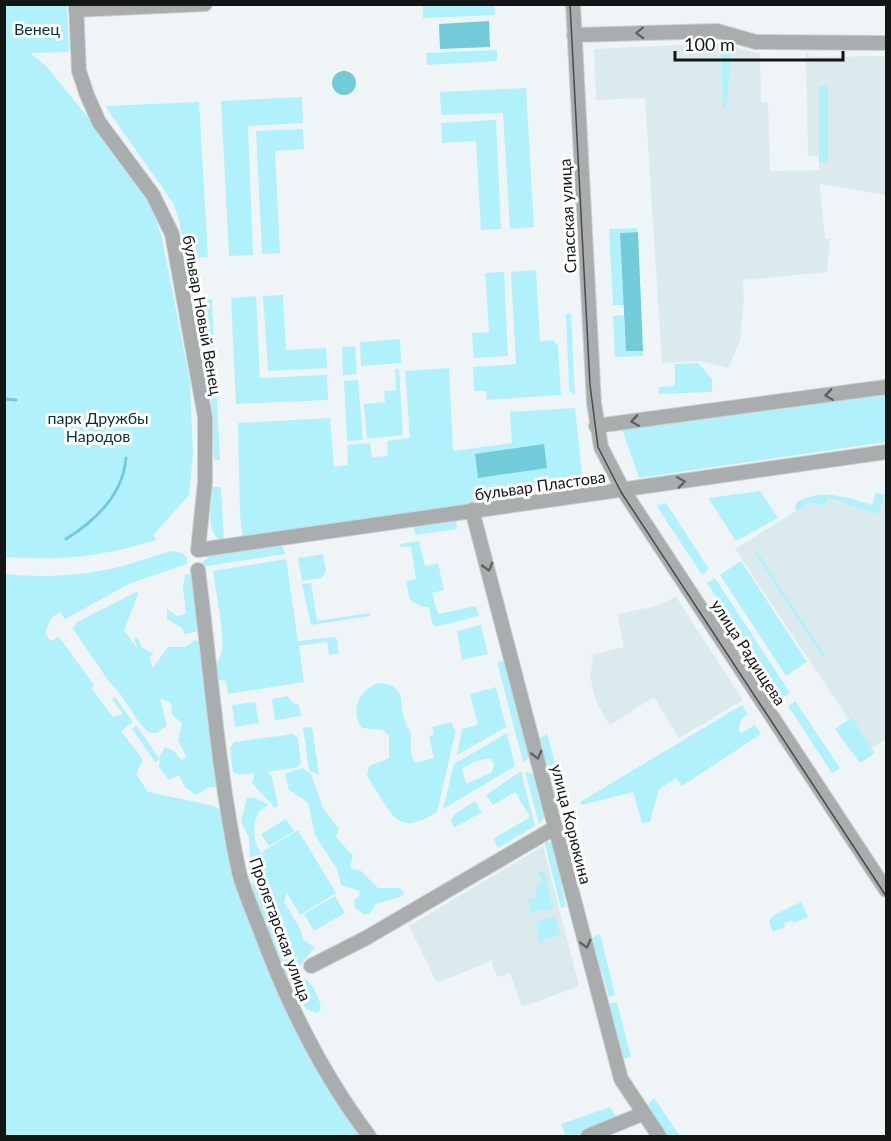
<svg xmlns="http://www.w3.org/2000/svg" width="891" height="1141" font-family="Lato,sans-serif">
<rect width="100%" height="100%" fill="#eff5f6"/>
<!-- built -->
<g fill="#dbeaed">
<polygon points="721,43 760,54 761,102 768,102 770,171 819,170 819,156 808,156 806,53 812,57 886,56 886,195 820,184 825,239 830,239 827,272 743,280 744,300 740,341 728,368 700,361 662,363 645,98 596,100 594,49"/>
<polygon points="886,487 886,739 869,750 735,549 811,502 825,507 827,498 842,503 844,499 880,510"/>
<polygon points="676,597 743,700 679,738 654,697 610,725 598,705 593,690 590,675 593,663 591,655 624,647 617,614 656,606"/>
<polygon points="543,846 579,986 522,1007 510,973 497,977 491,961 437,983 409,926"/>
</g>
<!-- green -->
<g fill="#b1f1fc" fill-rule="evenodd">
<path d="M4 5H67L69 52 30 53 47 67 103 136 153 210 162 238 190 381 193 454 189 495 154 534 156 540C103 557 59 561 5 557Z"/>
<polygon points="423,5 494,5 495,15 423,18"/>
<polygon points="721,48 731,48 727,106 723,109"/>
<polygon points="497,50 497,61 427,65 426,53"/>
<rect x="819" y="86" width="9" height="76"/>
<polygon points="526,88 534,227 510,229 503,113 441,115 440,92"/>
<polygon points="302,97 303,123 248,126 253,255 229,256 221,101"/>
<polygon points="199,102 208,257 186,258 179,220 173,203 105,106"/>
<polygon points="496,120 501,229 481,230 476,141 442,143 441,123"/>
<polygon points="303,129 304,149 275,151 280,253 262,254 256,131"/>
<polygon points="637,228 638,232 620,233 624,305 613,305 609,229"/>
<polygon points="536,270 540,341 553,340 558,346 561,395 487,400 486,391 474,391 473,367 516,364 511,272"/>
<polygon points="504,272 508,356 474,358 472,333 489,332 485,273"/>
<polygon points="283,295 286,350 326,348 327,368 268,371 263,296"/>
<polygon points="256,296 260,378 327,375 328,400 236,404 231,298"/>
<polygon points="196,299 212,299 220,460 214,460 209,367"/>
<polygon points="566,314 571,314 575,395 569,390"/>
<polygon points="624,315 626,351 643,351 643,356 615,357 613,316"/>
<polygon points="400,339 401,363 361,366 360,342"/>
<polygon points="355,346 357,374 343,375 342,347"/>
<polygon points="698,363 712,379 712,392 659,394 659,387 675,386 675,364"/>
<polygon points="449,368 453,451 512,443 510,412 575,408 584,492 243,538 240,514 238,423 330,418 334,467 348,465 347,445 370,443 372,457 388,456 387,441 410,438 405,371"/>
<polygon points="395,369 399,369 403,435 367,439 364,404 385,402 384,391 396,390"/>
<polygon points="358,380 363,440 347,441 344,381"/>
<polygon points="886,393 886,442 639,478 622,429"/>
<path d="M212 487H221L224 541C204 537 212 503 212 487Z"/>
<polygon points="760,491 778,518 736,541 708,498"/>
<path d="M876 492 884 495 879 514 828 498 825 506 811 502 797 511 795 507 797 502C822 488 847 497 872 505Z"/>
<polygon points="666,503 709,569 702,575 656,505"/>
<polygon points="456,520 457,529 415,535 414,526"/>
<polygon points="419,541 425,566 438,563 444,590 432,593 438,614 476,606 479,616 435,627 432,623 429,607 422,607 410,600 406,581 416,579 411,547 401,547 400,544"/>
<polygon points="271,546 282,546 285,554 201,567 203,561 211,556"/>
<path d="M172 551 182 553 187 558V564L131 583 65 619 60 612 52 617 45 632 50 641 59 637 94 685 92 689 113 717 123 714 112 699 115 697 133 722 121 731 143 760 136 774 148 792 215 806C228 813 231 866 237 883 268 972 308 1058 361 1136H5V574C45 578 83 576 122 566 139 562 155 555 172 551Z"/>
<polygon points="757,551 824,654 822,656 754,552"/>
<polygon points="323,554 326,571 322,578 302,581 298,558"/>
<path d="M286 559 298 641 333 637 337 639 339 653 329 655 327 642 299 646 304 682 228 694 226 681 219 680C211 668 220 662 222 650 225 638 215 587 213 571Z"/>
<polygon points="741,561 807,662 786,676 720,575"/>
<polygon points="185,574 192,575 199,631 185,634 182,628 167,619 167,609 177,616 186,614 183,589"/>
<polygon points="715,578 790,693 782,698 707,583"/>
<polygon points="311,583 317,621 370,613 370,616 311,625 302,584"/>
<path d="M136 592 138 594 124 630 137 648 134 637 138 638 142 648 154 654 149 657 153 668 168 647H185L195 640 200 642 217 787H210L196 795 185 787 179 775 169 780 159 767 160 759 155 762 132 729 136 725 159 758 165 747 174 751 182 760 186 756 178 740 182 723 172 715 171 703 160 698 167 726 157 733H150C134 721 122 691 110 683L73 629 77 622Z"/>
<polygon points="481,625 488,654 462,660 457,631"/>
<polygon points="507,660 530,757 523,762 497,662"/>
<path d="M380 683C407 687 398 698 404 717 405 724 410 729 411 735 411 747 409 751 415 763L434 758 429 736 434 735 432 727 452 722 454 730H456L437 812C409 829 399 828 382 800 377 792 371 783 367 775L369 766 389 758V736L383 730 362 728C349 711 360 687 380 683Z"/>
<polygon points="496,687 506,727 457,755 462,729 478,725 470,694"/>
<polygon points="287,696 293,703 299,705 301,716 275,720 272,699"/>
<polygon points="795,701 840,768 832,773 788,706"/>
<polygon points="255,702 259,723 235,727 232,705"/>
<polygon points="742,705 748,714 741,719 739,730 741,733 755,725 761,734 682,786 676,778 659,789 650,822 642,823 633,792 581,805 580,802"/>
<polygon points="852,718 875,753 860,763 835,729"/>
<polygon points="312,727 319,775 309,770 303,728"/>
<path d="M507 733 515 766 443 809 454 764ZM491 758 494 765 491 773 466 784 462 769 475 761Z"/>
<polygon points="547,733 564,799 556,801 540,738"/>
<polygon points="293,734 298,738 301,764 294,768 267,772 272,777 278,805 275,808 252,783 255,773 239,775 233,772 230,748 234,742"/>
<polygon points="302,768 311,774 323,808 339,829 336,837 353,856 350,866 352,869 360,870 378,888 400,888 404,892 403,896 376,904 370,914 363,914 355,908 354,900 359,897 360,891 341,885 337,869 315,835 308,803 289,790 285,774"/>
<polygon points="521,771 535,826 498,848 493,839 530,817 515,792 493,805 486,795"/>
<polygon points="525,771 535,775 546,815 539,824"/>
<path d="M247 798H255L268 804C266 807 264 808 261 810 251 820 252 847 264 855L262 852 298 830 336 893 300 915 287 893 284 902 301 930 303 940 315 947 297 969 299 975C311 979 320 997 321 1009L317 1013 306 1009 289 982 282 976 252 886 255 871 250 862 249 837 241 822Z"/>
<polygon points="475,801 482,812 454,828 451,820 455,814"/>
<polygon points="286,819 294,831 269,846 261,834"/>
<polygon points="544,841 550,842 554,846 566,907 561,908"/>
<polygon points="544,870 553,908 531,913 528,900 537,898 535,887 540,885 542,880 538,873"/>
<polygon points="335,896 345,913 314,931 304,914"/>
<polygon points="801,902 808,917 793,923 792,920 784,923 785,927 773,932 769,922 772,916"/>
<polygon points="556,916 560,934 538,942 536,922"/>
<polygon points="600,934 615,995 609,997 592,938"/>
<polygon points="617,1002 631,1057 623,1059 609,1004"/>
<polygon points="654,1098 680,1136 666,1136 646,1107"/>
<polygon points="610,1107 618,1119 575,1136 566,1136 561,1124"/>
</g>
<!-- water -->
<g fill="#71cbd9">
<polygon points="489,21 490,47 440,49 439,24"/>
<circle cx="344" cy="83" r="12"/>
<polygon points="638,232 643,351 626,351 620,233"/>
<polygon points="544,444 547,468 478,478 475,454"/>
</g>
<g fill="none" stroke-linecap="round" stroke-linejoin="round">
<!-- stream -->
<g stroke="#71cbd9" stroke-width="3">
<polyline points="4,399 16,400"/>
<path d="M66 539C95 521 123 494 126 458"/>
</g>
<defs>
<g id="minor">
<polyline points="76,4 79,71 87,95 99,122 153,195 172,234 205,417 205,482 198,550 886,452"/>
<polyline points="573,4 594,403 601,447 623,490 886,890"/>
<polyline points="76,10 205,4"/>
<polyline points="574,35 717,31 756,42 886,43"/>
<polyline points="596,426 886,387"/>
<polyline points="472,510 621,1079 659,1136"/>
<path d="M198 570C211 671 218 773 239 872 244 892 254 913 261 932 288 1005 322 1074 369 1136"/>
<polyline points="311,966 366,938 556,827"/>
<polyline points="588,1136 642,1114"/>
</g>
</defs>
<!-- minor casing -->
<use href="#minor" stroke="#ccd1d2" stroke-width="16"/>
<!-- minor -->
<use href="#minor" stroke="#aaadad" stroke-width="14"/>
<!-- tram -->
<polyline stroke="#484b4b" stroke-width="1.5" points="570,4 590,385 598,447 621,492 886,896"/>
</g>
<!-- one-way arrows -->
<defs><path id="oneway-chevron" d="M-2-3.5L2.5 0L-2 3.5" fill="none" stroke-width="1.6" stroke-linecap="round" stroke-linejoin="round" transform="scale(1.5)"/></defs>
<g stroke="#5f6262">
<use href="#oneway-chevron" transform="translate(640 33) rotate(178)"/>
<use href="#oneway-chevron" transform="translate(829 395) rotate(172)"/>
<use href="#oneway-chevron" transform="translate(635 421) rotate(172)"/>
<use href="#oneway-chevron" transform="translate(681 482) rotate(-8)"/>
<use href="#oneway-chevron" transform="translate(488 567) rotate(75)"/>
<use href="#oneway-chevron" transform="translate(537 755) rotate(75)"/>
<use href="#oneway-chevron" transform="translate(586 944) rotate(75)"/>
</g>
<g text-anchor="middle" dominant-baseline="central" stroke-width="6" stroke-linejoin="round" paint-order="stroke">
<!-- park labels -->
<g font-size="16" fill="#06333a" stroke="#fff">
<text x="37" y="28">Венец</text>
<text x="98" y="417">парк Дружбы<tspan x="98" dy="18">Народов</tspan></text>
</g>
<!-- street labels -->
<g font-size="16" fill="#141616" stroke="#fff">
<text transform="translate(567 216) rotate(-93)">Спасская улица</text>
<text transform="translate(203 315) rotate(80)">бульвар Новый Венец</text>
<text transform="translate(540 485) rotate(-8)">бульвар Пластова</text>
<text transform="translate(749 652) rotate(57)">улица Радищева</text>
<text transform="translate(572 824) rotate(76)">улица Корюкина</text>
<text transform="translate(281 929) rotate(70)">Пролетарская улица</text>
</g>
</g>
<!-- border -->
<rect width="891" height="1141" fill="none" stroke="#141616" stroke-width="12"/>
<!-- scale -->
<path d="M675 51v9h168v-9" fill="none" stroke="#141616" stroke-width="3"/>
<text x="684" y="51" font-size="18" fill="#141616" stroke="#ffffff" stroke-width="4.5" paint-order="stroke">100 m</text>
</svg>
